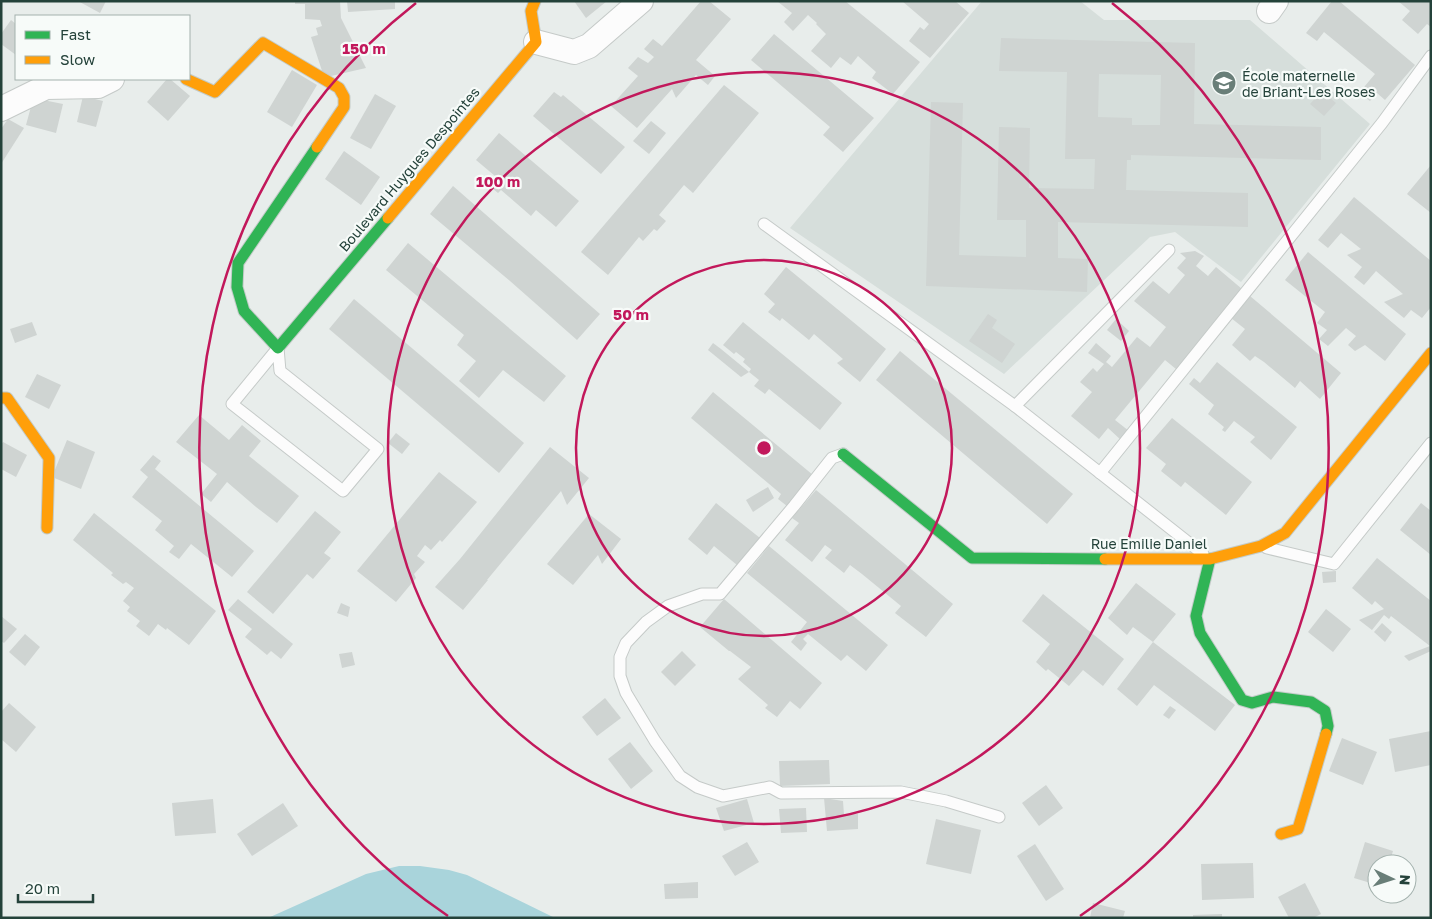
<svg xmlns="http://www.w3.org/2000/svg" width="1432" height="919" font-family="'Golos Text',sans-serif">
<rect width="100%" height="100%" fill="#e8edeb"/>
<!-- built -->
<polygon fill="#d6dedb" points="982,1 1080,1 1104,20 1250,20 1370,124 1241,282 1175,232 1150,237 1004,374 790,228"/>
<!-- water -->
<polygon fill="#a9d4db" points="399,866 420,866 449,870 467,875 555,918 396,917 268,918 366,874"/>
<!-- building -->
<g fill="#cfd4d2" fill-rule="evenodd">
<polygon points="78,1 106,1 100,13"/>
<polygon points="295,1 340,1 341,18 366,68 331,76 323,74 311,37 318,35 316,28 322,26 320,20 305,19 305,4 295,4"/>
<polygon points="347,1 395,1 395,9 348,12"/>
<polygon points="574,1 607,1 586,18"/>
<polygon points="701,1 709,1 731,19 696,60 715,76 708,85 696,75 676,98 672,89 637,128 611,106 638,76 628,68 638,57 648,63 654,57 644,49 653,39 662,46"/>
<polygon points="777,1 845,1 920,62 893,94 872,78 876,72 858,56 851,65 840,57 831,68 811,51 826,34 816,24 817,23 808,15 793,31 784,22 792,13"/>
<polygon points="902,1 955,1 969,13 930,58 909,41 920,27 924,30 929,24"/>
<polygon points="1332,1 1339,1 1415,65 1385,100 1377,93 1370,101 1359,93 1375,74 1324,32 1317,41 1306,33"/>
<polygon points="1398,1 1431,1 1431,27 1427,24 1418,34 1402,20 1410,11"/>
<polygon points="11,20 16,24 16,55 1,44 1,34"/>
<polygon points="774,34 874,118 843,152 823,135 830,127 751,60"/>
<path d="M1001 38 1195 43 1194 124 1321 127V160L1131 155V160H1127L1126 190 1248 193V227L1058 222V258L1088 259 1087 292 926 286 931 102 963 103 959 255 1026 257V220H997L999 127 1030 128 1029 188 1094 189 1095 159H1065L1067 72 999 71ZM1099 74 1161 75 1160 125H1132V118L1098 117Z"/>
<polygon points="292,70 317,85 292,127 267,112"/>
<polygon points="167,79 170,79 190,96 168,121 147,102"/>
<polygon points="724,85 759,113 693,193 684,185 659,215 666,221 657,231 654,229 643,241 639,237 608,275 581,252"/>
<polygon points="1322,91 1336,103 1324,116 1310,104"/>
<polygon points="554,92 561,97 563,95 625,147 601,174 533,116"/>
<polygon points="375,94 396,106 371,149 350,138"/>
<polygon points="83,96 103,101 96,127 77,122"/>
<polygon points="43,100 63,104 56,133 26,125 32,103"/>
<polygon points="8,119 24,128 1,164 1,129"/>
<polygon points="651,121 666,133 649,154 633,141"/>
<polygon points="499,133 579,201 556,227 536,210 531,216 501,190 498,193 488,185 495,176 476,160"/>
<polygon points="344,151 380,177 361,205 325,179"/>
<polygon points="1431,165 1431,213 1407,194"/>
<polygon points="453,186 600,314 577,340 510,281 430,214"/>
<polygon points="1354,197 1431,261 1431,307 1422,318 1411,310 1404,318 1384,302 1403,294 1376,271 1364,285 1354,277 1362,267 1347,255 1361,249 1341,233 1328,248 1318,240"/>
<polygon points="408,243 566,376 544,402 503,370 479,398 459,381 476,361 457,345 464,335 386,270"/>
<polygon points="1195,251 1204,256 1196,266 1208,276 1216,267 1242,289 1176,369 1165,360 1115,420 1129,431 1121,440 1108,428 1099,439 1071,416 1092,392 1080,382 1093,368 1097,372 1104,364 1088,353 1096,343 1111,356 1106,362 1112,367 1137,337 1150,347 1166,327 1134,301 1153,281 1169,294 1185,275 1177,268 1186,258 1180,253"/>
<polygon points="1308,252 1406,334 1385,361 1365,345 1355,351 1348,345 1356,336 1346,328 1328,346 1319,339 1327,330 1317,323 1325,312 1285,280"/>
<polygon points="786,267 886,349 860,382 837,363 843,359 814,334 809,340 782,318 780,321 768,312 775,304 764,294"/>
<polygon points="1250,296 1341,373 1320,399 1300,381 1295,388 1264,362 1255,356 1250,361 1232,345 1245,329 1231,318"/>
<polygon points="354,299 524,443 499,473 329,329"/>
<polygon points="988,314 997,320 992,328 1015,344 1002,363 969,341"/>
<polygon points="1116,319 1129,331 1121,341 1107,330"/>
<polygon points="32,322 37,335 15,343 10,329"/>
<polygon points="743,322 842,403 820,430 769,389 765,394 754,386 759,380 749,372 751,369 743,362 745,359 736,352 734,354 723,345"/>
<polygon points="713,343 721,349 749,372 741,377 708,350"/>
<polygon points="900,351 1073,494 1047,524 876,380"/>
<polygon points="1217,362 1297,427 1271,460 1250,442 1255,437 1234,421 1225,432 1222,430 1224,427 1208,414 1214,405 1189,384 1194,378 1200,383"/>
<polygon points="37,374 61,385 49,409 25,397"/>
<polygon points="713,392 813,475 787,506 778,499 781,494 691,418"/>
<polygon points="199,415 229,440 242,425 261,441 249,456 299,496 277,523 256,507 227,482 211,502 201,494 217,474 176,442"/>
<polygon points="1172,418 1252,482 1226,515 1185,482 1181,487 1161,471 1166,464 1146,448"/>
<polygon points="396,433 410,444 402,454 388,443"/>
<polygon points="67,440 95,452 81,489 52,477"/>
<polygon points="3,442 27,455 16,477 1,469 1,445"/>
<polygon points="550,447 589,478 567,505 561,491 487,580 488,580 463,610 435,587 460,559"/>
<polygon points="153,455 161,461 155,469 254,551 232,577 191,544 179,559 169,552 174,546 155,530 162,521 132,497 148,477 140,470"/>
<polygon points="439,472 477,502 442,542 440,540 431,550 425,545 417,556 425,562 414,574 416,578 396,602 357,571"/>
<polygon points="768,487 774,498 753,512 746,500"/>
<polygon points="816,490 953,604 926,637 895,613 901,606 862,574 850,565 844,573 825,558 832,550 825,545 812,562 785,540 799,523 792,518"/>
<polygon points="716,503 760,538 737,565 714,546 707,555 688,539"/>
<polygon points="1421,503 1431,511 1431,555 1400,530"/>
<polygon points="315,511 341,532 324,553 331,558 313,579 307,574 273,614 247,592"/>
<polygon points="94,513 216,611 189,645 167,628 166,630 158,624 149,636 136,626 140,621 127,611 130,607 123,601 134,588 126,582 123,584 111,575 113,573 73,540"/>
<polygon points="589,514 621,539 602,564 598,555 573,585 547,564"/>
<polygon points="769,546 888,645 866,671 847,655 841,661 808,634 803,639 807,643 801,651 791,642 807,622 747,573"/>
<polygon points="1377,558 1431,601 1431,651 1409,661 1404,656 1430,646 1391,616 1389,619 1384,615 1372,630 1359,620 1384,609 1375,601 1372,605 1352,588"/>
<polygon points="1336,571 1336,582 1323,583 1322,572"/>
<polygon points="1136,583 1176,614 1153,642 1133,627 1127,635 1108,618"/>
<polygon points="1043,594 1124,659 1103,686 1083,670 1069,686 1048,669 1046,671 1036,662 1050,644 1022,621"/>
<polygon points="238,599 293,644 281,659 271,651 267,655 245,637 252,629 228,610"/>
<polygon points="724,599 822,683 800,709 790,701 777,717 765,708 768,705 738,679 751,667 730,651 729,651 700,627"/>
<polygon points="341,603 350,607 348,617 337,613"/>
<polygon points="1326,609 1351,629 1333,652 1308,632"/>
<polygon points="1,616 17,629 4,643 1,641"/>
<polygon points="1382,623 1392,632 1385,642 1374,632"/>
<polygon points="25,634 40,647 25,666 9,652"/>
<polygon points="1153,642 1235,705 1215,731 1154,685 1137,706 1117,689"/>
<polygon points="682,651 696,665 675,686 661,672"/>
<polygon points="352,652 355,665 342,668 339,654"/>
<polygon points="605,698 621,718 597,736 582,717"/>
<polygon points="9,703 36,727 16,752 1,739 1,712"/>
<polygon points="1170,706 1176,710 1169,719 1163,715"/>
<polygon points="1431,731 1431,765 1395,772 1389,739"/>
<polygon points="1342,738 1377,752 1363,785 1329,771"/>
<polygon points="630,742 653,771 631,789 608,759"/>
<polygon points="829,760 830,784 780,786 779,761"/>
<polygon points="1046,785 1063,808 1039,826 1022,803"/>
<polygon points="824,798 843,801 844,815 858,814 858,829 827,831"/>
<polygon points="213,799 216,833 175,836 172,803"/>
<polygon points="747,799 754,823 724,831 716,808"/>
<polygon points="283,803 298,826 252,856 237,834"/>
<polygon points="806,808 807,832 781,833 779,809"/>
<polygon points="936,819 981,830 971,874 926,864"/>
<polygon points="747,842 759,862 735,876 722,856"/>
<polygon points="1365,842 1393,851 1389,864 1377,864 1377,885 1354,878"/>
<polygon points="1035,844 1064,889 1046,901 1017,856"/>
<polygon points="1253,863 1254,898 1202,900 1201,864"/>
<polygon points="698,882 698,898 665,899 664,884"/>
<polygon points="1305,883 1321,914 1313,918 1289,918 1278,897"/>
<polygon points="1093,903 1125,911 1123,918 1090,918"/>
<polygon points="1222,914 1222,918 1193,918 1193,915"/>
</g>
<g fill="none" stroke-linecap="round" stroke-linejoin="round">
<defs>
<g id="lane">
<polyline points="764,224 1015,406 1203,554"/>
<polygon points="278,348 280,371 378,449 343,491 232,404"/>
<polyline points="1015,406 1169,250"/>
<polyline points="843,454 832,458 794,506 720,594 702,594 668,606 646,622 626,643 620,657 620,676 626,693 655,741 680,776 697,787 723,796 770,787 781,793 901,792 946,801 999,817"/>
<polyline points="1100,473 1382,123 1431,56"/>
<polyline points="1267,548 1334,564 1431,443"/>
</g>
<g id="street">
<polyline points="1269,11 1276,1"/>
<polyline points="536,42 574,52 589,46 641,1"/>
<polyline points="1,109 46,87 98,86 112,79"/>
</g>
<g id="fast">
<polyline points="317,147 238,263 237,287 244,311 278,348 388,218"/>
<polyline points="843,454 972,558 1105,559"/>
<polyline points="1210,559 1196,616 1200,633 1242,700 1252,703 1273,697 1311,702 1325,711 1328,726 1326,734"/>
</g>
<g id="slow">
<polyline points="186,79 215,92 263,43 339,88 344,97 344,107 317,147"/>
<polyline points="388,218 536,42 531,11 535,1"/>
<polyline points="1,398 7,398 49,458 47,528"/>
<polyline points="1105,559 1210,559 1261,546 1285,533 1431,353"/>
<polyline points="1281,834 1298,829 1326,734"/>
</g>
</defs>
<!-- lane casing -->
<use href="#lane" stroke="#c5cac8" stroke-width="13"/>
<!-- street casing -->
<use href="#street" stroke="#c5cac8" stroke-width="26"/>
<!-- fast casing -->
<use href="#fast" stroke="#c3cbc8" stroke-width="13"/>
<!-- slow casing -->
<use href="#slow" stroke="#c3cbc8" stroke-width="13"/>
<!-- lane -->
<use href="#lane" stroke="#fcfcfc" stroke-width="11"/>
<!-- street -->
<use href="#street" stroke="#fcfcfc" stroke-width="24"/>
<!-- fast -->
<use href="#fast" stroke="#30b455" stroke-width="11"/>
<!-- slow -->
<use href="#slow" stroke="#ff9f0a" stroke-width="11"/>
</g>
<!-- distance rings -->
<g fill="none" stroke="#c2185b" stroke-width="2.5">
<circle cx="764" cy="448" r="188"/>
<circle cx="764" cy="448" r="376"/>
<path d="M448 916A565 565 0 0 1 416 3M1112 3A565 565 0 0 1 1080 916"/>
</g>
<!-- icons -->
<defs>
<symbol id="school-disc" viewBox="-11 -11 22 22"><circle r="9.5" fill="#697e78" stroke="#f7fbf9"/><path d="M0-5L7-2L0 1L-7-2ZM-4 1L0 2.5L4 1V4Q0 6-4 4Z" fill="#fff"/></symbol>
</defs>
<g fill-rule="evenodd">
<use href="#school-disc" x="1210" y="69" width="28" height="28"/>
</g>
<g text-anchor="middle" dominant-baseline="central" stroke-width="4.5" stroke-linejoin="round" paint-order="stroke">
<!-- poi labels -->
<g font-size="14" fill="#24423a" stroke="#f7fbf9" text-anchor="start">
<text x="1242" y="75">École maternelle<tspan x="1242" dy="16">de Briant-Les Roses</tspan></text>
</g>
<!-- street labels -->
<g font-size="14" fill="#24423a" stroke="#f7fbf9">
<text transform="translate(409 169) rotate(-50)">Boulevard Huygues Despointes</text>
<text x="1149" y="543">Rue Emilie Daniel</text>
</g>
</g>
<circle cx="764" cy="448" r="8" fill="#c2185b" stroke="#f7fbf9" stroke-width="2.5"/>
<g font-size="15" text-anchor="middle" font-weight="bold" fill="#c2185b" stroke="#f7fbf9" stroke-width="4.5" stroke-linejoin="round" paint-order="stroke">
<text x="364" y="54">150 m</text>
<text x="498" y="187">100 m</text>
<text x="631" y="320">50 m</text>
</g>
<!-- border -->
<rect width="1432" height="919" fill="none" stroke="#24423a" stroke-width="5"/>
<!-- legend -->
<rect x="15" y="15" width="175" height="65" fill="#f7fbf9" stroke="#a3b1ad"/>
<rect x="25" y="31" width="25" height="8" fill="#30b455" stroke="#a3b1ad"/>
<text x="60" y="40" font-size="15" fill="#24423a">Fast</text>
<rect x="25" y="56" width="25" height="8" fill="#ff9f0a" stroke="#a3b1ad"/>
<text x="60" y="65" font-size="15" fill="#24423a">Slow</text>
<!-- north arrow -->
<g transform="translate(1392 879) rotate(94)"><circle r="24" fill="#f7fbf9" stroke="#a3b1ad"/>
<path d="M0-4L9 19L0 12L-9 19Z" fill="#697e78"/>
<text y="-8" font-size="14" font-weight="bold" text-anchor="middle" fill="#24423a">N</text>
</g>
<!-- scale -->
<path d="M18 894v8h75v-8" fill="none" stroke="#24423a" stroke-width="2.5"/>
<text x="25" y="894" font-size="15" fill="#24423a" stroke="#f7fbf9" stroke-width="4" paint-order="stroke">20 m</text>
</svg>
